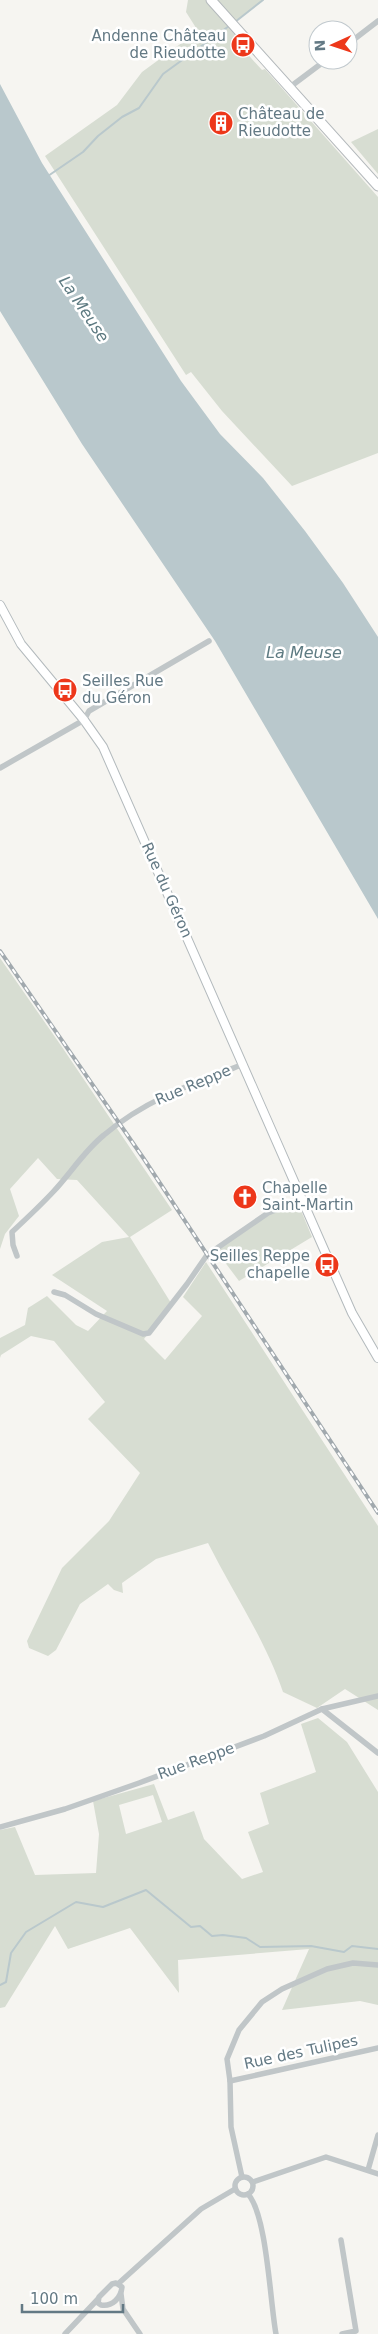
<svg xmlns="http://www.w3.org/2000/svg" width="378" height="2334" font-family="'DejaVu Sans',sans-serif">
<rect width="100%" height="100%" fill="#f6f5f1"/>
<!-- green -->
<g fill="#d7ddd2" fill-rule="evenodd">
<polygon points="188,0 263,0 233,24 239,31 233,38 262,70 265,69 378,197 378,453 292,486 222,411 191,372 186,375 45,156 117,105 142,72 198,31 186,12"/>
<polygon points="378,129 378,174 351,142"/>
<path d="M0 958 62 1047 172 1210 130 1237 171 1303 144 1339 165 1360 202 1316 183 1297 206 1262 378 1526V1710L345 1689 317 1708 283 1692C265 1639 233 1593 208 1543L156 1559 122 1583 123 1593 114 1590 108 1584 80 1604 56 1650 48 1656 29 1648 27 1641 62 1568 109 1521 140 1473 88 1419 105 1402 54 1341 31 1336 1 1355 0 1358V1338L25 1325 28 1308 47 1296 76 1325 88 1331 107 1311 52 1275 102 1242 129 1237 77 1180 57 1179 38 1158 10 1189 19 1216 5 1234 0 1249Z"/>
<polygon points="297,1201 312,1237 239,1281 215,1249 253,1223"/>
<path d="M318 1718 347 1742 378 1792V2005L360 2001 282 2010 309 1949 178 1960 179 1993 130 1928 68 1949 55 1926 5 2007 0 2008V1830L15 1827 35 1875 96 1873 99 1834 93 1801 154 1784 168 1820 194 1811 204 1839 242 1879 263 1872 248 1832 269 1824 260 1793 316 1772 301 1724ZM153 1795 162 1822 126 1834 119 1805Z"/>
</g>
<!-- water -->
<polygon fill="#b9c8cc" points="0,84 42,163 181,381 220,434 263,478 305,531 343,583 378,637 378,919 215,641 82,444 0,311"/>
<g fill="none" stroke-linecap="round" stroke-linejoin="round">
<!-- stream -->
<g stroke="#b9c8cc" stroke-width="2">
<polyline points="235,22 263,0"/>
<polyline points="48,176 83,152 98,136 122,117 139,108 163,74 229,26"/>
<polyline points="0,1985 6,1982 11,1953 26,1932 76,1902 103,1907 146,1890 191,1927 200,1926 212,1936 223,1935 246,1938 260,1947 311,1946 344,1952 352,1946 378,1949"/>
</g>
<defs>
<polyline id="secondary" points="0,605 21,644 84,720 103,747 326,1254 352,1313 378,1358"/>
<polyline id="primary" points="211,0 378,186"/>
</defs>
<!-- secondary casing -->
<use href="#secondary" stroke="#b3babd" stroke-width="10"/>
<!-- primary casing -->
<use href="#primary" stroke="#b4b9bc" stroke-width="11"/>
<!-- minor -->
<g stroke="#c0c6c8" stroke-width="5.5">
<polyline points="348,44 378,21"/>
<polyline points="290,87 326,60"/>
<polyline points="0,768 84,720 89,711 209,641"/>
<path d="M17 1256 13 1245 12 1232C26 1219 40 1206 53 1192 71 1173 84 1151 104 1135 145 1100 194 1083 244 1064"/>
<polyline points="54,1292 65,1295 96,1314 143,1334 149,1333 187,1284 207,1255 268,1213 301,1200"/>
<polyline points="322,1709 378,1696"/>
<polyline points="0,1827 65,1809 139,1783 264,1736 322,1709 378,1753"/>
<polyline points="230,2081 378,2048"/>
<polyline points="368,2170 378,2135"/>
<circle cx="244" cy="2186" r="9"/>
<polyline points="242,2177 231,2127 230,2081 227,2059 239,2030 262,2002 282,1989 327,1969 353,1963 378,1965"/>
<polyline points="253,2182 326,2157 378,2174"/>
<path d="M248 2194C267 2215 270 2302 276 2334"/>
<polyline points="341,2240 356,2331 342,2334"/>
<path d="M116 2283 122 2287C121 2298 112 2307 101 2305L98 2303 99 2297 112 2284Z"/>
<polyline points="119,2283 201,2209 235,2189"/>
<polyline points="121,2294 123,2309 140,2334"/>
<polyline points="65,2334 98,2299"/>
</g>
<!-- secondary -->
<use href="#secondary" stroke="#fff" stroke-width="8"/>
<!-- primary -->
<use href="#primary" stroke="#fff" stroke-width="9"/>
<defs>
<polyline id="rail" points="0,951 144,1159 378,1513"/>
</defs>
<!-- rail casing -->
<use href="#rail" stroke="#a1a9ae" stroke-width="4"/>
<!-- rail -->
<use href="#rail" stroke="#fff" stroke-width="2" stroke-dasharray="5.5" stroke-linecap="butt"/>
</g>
<!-- icons -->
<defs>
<symbol id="bus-disc" viewBox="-11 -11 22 22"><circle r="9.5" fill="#ed371a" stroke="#fff"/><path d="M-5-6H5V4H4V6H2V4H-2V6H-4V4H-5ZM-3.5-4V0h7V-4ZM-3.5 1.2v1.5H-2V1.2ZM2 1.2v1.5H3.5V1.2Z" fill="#fff"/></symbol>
<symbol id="building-disc" viewBox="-11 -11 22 22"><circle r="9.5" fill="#ed371a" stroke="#fff"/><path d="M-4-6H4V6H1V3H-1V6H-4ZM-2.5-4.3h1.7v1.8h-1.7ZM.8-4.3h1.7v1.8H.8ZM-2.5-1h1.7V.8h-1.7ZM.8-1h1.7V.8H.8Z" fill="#fff"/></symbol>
<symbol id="church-disc" viewBox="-11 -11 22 22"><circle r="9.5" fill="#ed371a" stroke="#fff"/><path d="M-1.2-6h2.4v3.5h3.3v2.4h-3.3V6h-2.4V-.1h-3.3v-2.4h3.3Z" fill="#fff"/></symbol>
</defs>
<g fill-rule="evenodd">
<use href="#bus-disc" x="229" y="31" width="28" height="28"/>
<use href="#building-disc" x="207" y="109" width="28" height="28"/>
<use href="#bus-disc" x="51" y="676" width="28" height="28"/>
<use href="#church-disc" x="231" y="1183" width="28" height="28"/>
<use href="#bus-disc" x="313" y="1251" width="28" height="28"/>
</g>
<g text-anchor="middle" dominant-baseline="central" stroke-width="5" stroke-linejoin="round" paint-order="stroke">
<!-- poi labels -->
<g font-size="15" fill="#637984" stroke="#fff" text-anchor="start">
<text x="226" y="36" text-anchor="end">Andenne Château<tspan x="226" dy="17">de Rieudotte</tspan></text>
<text x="238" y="114">Château de<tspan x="238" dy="17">Rieudotte</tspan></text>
<text x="82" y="681">Seilles Rue<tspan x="82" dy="17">du Géron</tspan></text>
<text x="262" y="1188">Chapelle<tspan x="262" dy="17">Saint-Martin</tspan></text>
<text x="310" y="1256" text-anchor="end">Seilles Reppe<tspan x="310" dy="17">chapelle</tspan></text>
</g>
<!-- street labels -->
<g font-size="15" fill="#637984" stroke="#fff">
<text transform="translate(167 890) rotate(66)">Rue du Géron</text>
<text transform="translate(193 1085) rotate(-23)">Rue Reppe</text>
<text transform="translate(196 1761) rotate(-20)">Rue Reppe</text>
<text transform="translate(301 2052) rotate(-12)">Rue des Tulipes</text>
</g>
<!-- water labels -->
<g font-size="16" font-style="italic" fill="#5e7b82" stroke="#fff">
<text transform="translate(84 309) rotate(56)">La Meuse</text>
<text x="304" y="652">La Meuse</text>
</g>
</g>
<!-- north arrow -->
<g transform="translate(333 45) rotate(267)"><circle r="24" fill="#ffffff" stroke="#c1c9ce"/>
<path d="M0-4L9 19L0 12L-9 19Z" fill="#ed371a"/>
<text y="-8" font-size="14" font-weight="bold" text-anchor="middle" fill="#637984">N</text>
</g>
<!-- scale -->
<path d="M22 2304v8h101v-8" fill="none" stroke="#637984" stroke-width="2.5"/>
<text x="30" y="2304" font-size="15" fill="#637984" stroke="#ffffff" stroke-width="4" paint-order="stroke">100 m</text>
</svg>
